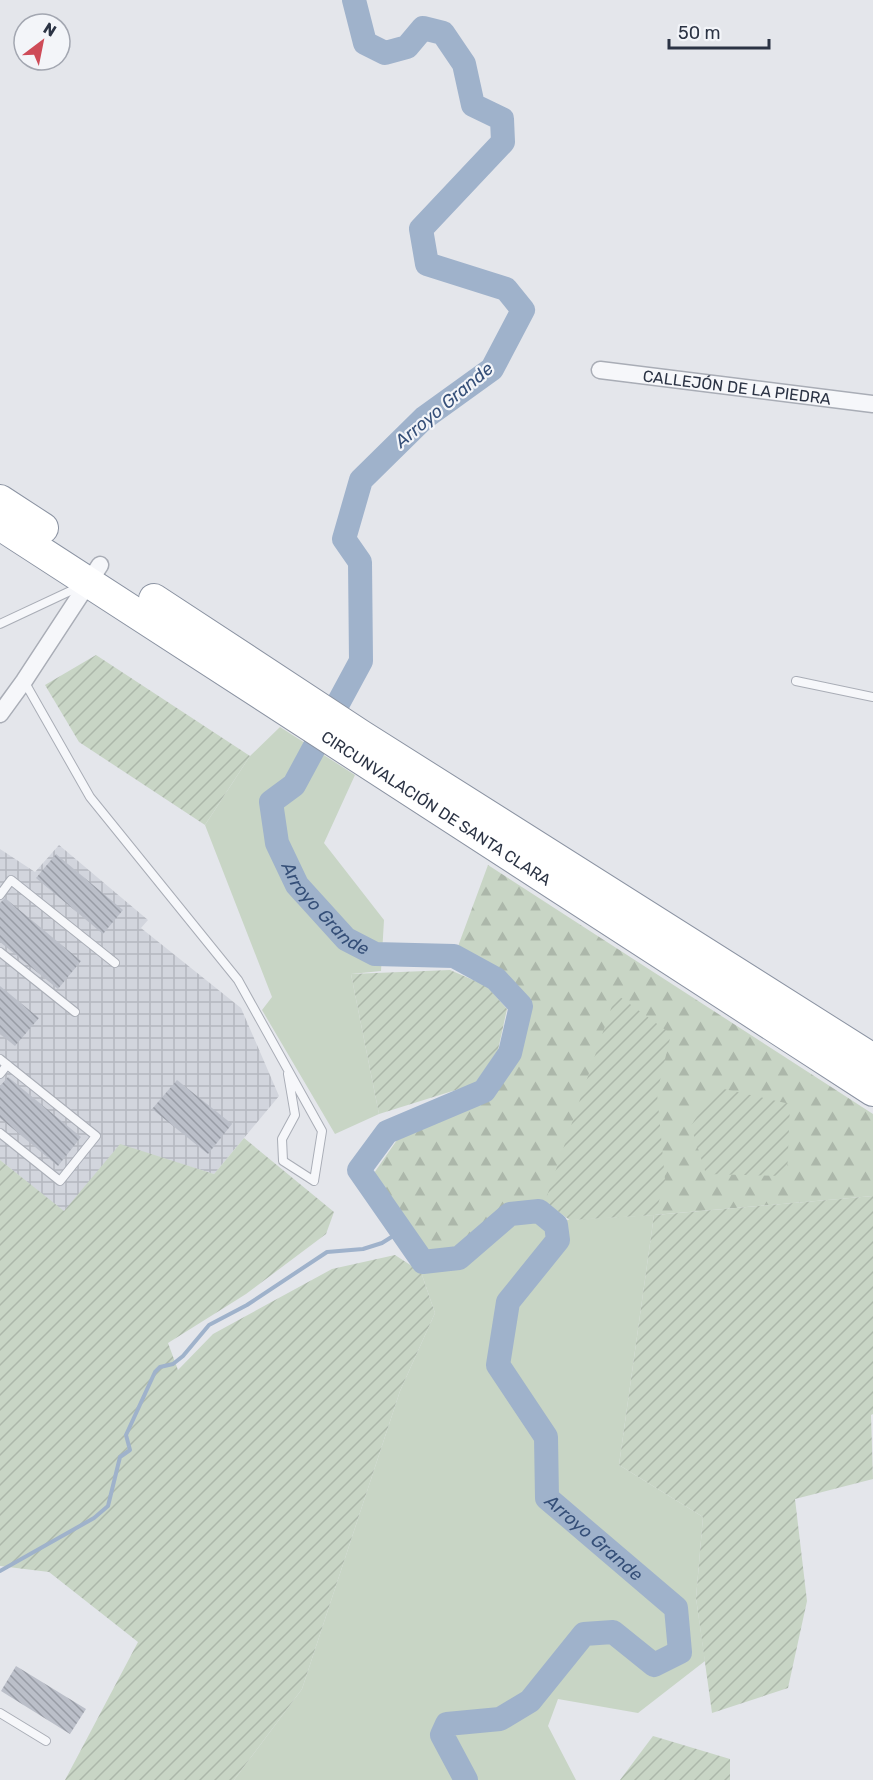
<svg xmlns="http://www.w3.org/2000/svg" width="873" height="1780" font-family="Rubik,sans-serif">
<defs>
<pattern id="industrial-grid" width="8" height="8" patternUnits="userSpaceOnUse" patternTransform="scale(1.5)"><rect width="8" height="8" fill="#d2d5dd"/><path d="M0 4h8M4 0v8" fill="none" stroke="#b4b7bf"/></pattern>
<pattern id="forest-firs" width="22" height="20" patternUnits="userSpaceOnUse" patternTransform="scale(1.5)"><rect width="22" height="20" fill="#c8d5c5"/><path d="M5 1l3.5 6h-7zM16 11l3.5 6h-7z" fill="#acb7aa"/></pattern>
<pattern id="garden-furrows" width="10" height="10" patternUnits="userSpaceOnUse" patternTransform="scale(1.5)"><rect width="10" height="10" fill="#c8d5c5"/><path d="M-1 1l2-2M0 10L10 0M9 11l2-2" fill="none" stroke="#acb7aa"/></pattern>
<pattern id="building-back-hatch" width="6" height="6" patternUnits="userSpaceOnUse" patternTransform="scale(1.5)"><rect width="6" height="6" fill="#bbbfc9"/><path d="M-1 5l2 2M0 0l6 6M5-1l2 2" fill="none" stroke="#989ca5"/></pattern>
</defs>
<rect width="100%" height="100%" fill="#e4e6eb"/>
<!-- industrial -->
<polygon fill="url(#industrial-grid)" points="59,845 148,920 141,928 241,1008 279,1096 214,1174 120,1145 64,1212 0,1160 0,849 35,872"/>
<!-- grass -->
<g fill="#c8d5c5">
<polygon points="280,727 355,775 324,843 384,920 381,971 351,974 379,1114 335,1134 262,1010 272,997 205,825 250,756"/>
<polygon points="654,1215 619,1465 703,1517 696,1598 705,1661 638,1713 558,1699 548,1726 576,1780 234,1780 302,1689 400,1391 435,1313 421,1272 474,1260 513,1223"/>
</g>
<!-- forest -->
<polygon fill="url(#forest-firs)" points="488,865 873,1114 873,1196 654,1215 570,1220 545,1202 510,1206 455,1249 425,1251 372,1176 397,1140 488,1100 516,1059 530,1007 498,971 457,949"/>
<!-- garden -->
<g fill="url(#garden-furrows)">
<polygon points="96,655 250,756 205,825 79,742 45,685"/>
<polygon points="450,970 487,986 507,1009 498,1050 475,1084 379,1114 351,974"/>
<polygon points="616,994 671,1034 657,1093 665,1180 655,1215 873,1196 873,1414 871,1415 873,1479 795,1499 807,1601 788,1688 712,1713 696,1598 703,1517 619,1465 654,1215 570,1220 545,1202"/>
<polygon points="715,1087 790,1104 787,1176 706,1174 691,1126"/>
<polygon points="244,1138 334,1212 326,1234 246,1294 168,1343 178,1370 213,1334 332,1269 395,1255 421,1272 435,1313 400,1391 302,1689 234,1780 65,1780 138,1642 49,1572 0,1566 0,1160 64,1211 120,1144 214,1174"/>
<polygon points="653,1736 730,1759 730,1780 620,1780"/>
</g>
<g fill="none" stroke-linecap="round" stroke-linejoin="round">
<!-- stream -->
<polyline stroke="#9fb2cb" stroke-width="4" points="0,1571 94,1518 108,1506 120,1457 130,1450 126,1435 155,1372 160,1367 173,1364 183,1356 209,1325 247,1305 327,1252 363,1249 382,1243 401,1231"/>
<!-- river -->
<path stroke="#9fb2cb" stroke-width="24" id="s1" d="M354 0 365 43 385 53 407 47 423 28 443 33 464 64 473 105 502 119 503 142 421 229 427 264 506 289 523 310 492 369 424 418 361 480 344 539 360 562 361 661 294 785 271 802 277 843 297 885 346 939 375 954 454 956 496 979 521 1006 510 1053 484 1091 387 1132 359 1170 423 1262 459 1258 510 1214 539 1211 556 1225 558 1240 508 1302 498 1365 546 1437 547 1498 676 1608 680 1652 654 1665 613 1632 584 1634 530 1701 500 1719 447 1724 442 1735 466 1780"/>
</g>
<!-- building -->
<g fill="url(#building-back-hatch)">
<polygon points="56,854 123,910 103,934 36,878"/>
<polygon points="5,898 81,961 58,989 0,942 0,903"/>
<polygon points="0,986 39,1018 15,1046 0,1034"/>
<polygon points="8,1077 81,1137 58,1166 0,1118 0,1086"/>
<polygon points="177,1080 232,1124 208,1154 152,1109"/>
<polygon points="16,1666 86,1709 70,1734 1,1691"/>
</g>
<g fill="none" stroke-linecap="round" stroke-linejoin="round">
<defs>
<g id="lane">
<polyline points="0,624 81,586"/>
<polyline points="24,681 90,797 238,980 322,1131 314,1181 283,1161 282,1139 295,1115 288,1074"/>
<polyline points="796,681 873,697"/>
<polyline points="0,895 11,880 115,963"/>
<polyline points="0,952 75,1012"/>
<polyline points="0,1059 96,1136 60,1181 0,1133"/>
<polyline points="0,1074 7,1065"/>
<polyline points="0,1713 46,1741"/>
</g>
<g id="street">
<path id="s2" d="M600 370 873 404"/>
<polyline points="0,714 24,681 100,565"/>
</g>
<g id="highway">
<polyline points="0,500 43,528"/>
<path id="s3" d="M0 525 873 1091"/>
<polyline points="154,599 361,735 873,1059"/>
</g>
</defs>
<!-- lane casing -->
<use href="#lane" stroke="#a9adb6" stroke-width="10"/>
<!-- street casing -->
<use href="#street" stroke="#a9adb6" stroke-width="19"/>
<!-- highway casing -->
<use href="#highway" stroke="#8b93a2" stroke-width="32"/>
<!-- lane -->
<use href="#lane" stroke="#f6f7fa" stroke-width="8"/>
<!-- street -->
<use href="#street" stroke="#f6f7fa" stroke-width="16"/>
<!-- highway -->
<use href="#highway" stroke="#fff" stroke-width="30"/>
</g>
<g text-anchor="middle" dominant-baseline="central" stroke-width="4.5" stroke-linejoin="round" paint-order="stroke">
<!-- street labels -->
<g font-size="16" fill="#2b3344" stroke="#f3f5f9">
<text stroke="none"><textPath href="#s2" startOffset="138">CALLEJÓN DE LA PIEDRA</textPath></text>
<text stroke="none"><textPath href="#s3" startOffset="520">CIRCUNVALACIÓN DE SANTA CLARA</textPath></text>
</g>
<!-- water labels -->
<g font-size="18" font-style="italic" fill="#354f78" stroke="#f3f5f9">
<text transform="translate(444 405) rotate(-40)">Arroyo Grande</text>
<text stroke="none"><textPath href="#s1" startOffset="1256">Arroyo Grande</textPath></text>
<text stroke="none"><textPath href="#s1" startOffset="2370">Arroyo Grande</textPath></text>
</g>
</g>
<!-- north arrow -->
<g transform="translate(42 42) rotate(32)"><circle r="28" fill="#f3f5f9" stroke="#a3a7b1" stroke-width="1.5"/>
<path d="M0-4.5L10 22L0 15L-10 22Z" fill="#ce4b58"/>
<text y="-9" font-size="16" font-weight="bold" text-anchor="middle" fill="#2b3344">N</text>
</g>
<!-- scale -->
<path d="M669 39v9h100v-9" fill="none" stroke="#2b3344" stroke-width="3"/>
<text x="678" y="39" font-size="18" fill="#2b3344" stroke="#f3f5f9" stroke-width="4.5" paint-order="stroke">50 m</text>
</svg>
